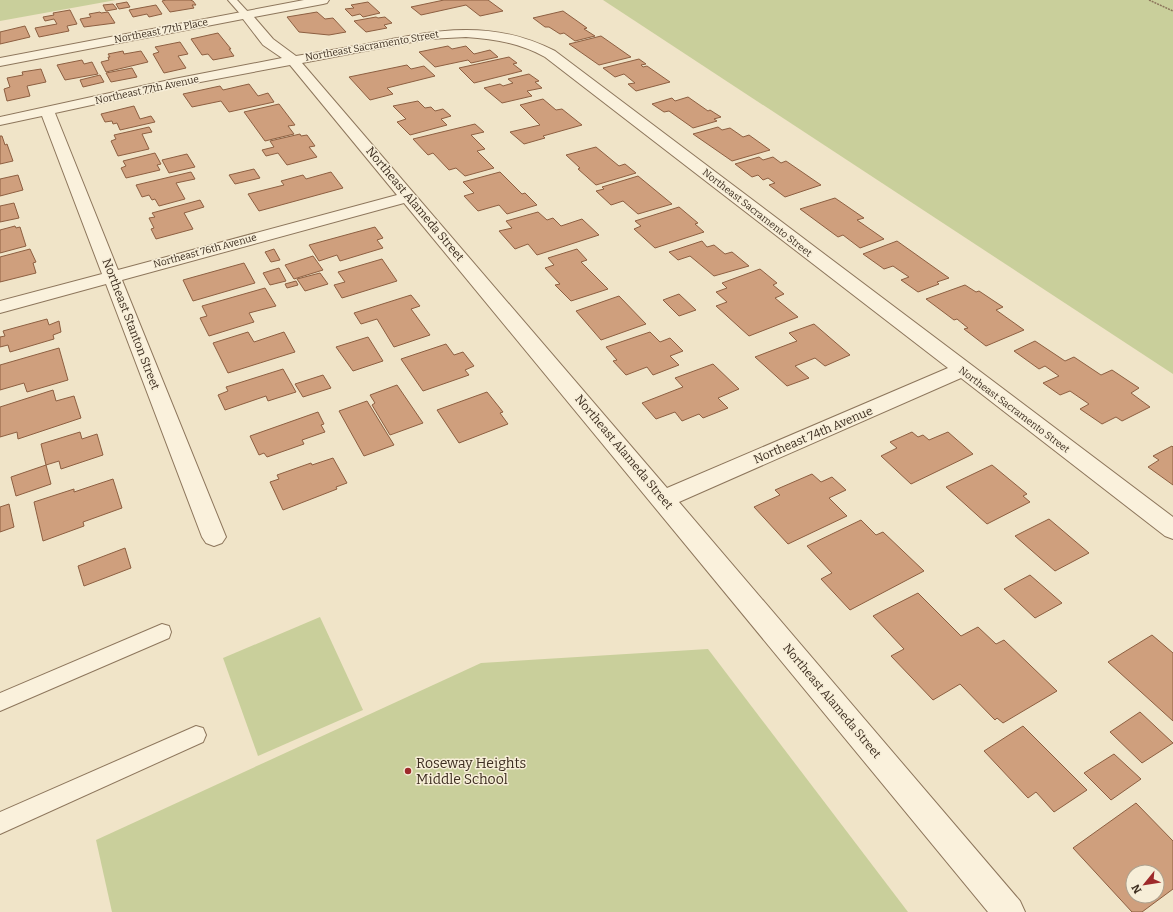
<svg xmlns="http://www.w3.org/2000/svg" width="1173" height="912" font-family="Bitter,serif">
<rect width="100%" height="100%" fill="#f0e4c8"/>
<!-- green -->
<g fill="#c9cf9b">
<polygon points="0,0 116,0 0,21"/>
<polygon points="603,0 1173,0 1173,374"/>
<polygon points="320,617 363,710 258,756 223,658"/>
<polygon points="708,649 908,912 112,912 96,840 481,663"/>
</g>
<!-- building -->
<g fill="#cf9f7d" stroke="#8d5f41" fill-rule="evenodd">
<polygon points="166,0 190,0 193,1 196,5 192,5 194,8 170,12 162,1"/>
<polygon points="444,0 488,0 503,11 480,16 466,5 421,15 411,7"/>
<polygon points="127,2 130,7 119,9 116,4"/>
<polygon points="368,2 380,13 363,17 360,14 352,16 345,9 354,8 351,5"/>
<polygon points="113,4 117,9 106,11 103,5"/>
<polygon points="156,5 162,14 149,17 147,14 133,17 129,10"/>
<polygon points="70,10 77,24 67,26 69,31 39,37 35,28 57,24 54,19 45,21 43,17 54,15 53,13"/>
<polygon points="563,11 587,28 584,29 595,36 575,41 564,33 560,34 549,27 545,27 533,18"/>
<polygon points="100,12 101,13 108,12 115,23 84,27 80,19 91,17 89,14"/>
<polygon points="317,12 325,19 333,18 346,32 329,35 299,32 287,17"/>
<polygon points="376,17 378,18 385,17 392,23 384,25 387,28 366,32 354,21"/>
<polygon points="25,26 30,37 0,44 0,32"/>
<polygon points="218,33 231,49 229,49 234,56 213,60 208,54 202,55 191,39"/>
<polygon points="601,36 631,57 599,65 569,44"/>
<polygon points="180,42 188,54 178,56 186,68 164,73 153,54 159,52 155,47"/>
<polygon points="448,46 452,49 466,46 474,54 490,50 498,57 471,63 468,60 435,67 419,52"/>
<polygon points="123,51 124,54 141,51 148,62 106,72 101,62 109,60 108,57 110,57 108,54"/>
<polygon points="509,57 517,63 513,64 522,71 474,83 459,68"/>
<polygon points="639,59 646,64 641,65 643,67 647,66 670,82 636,91 628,84 635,83 624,74 615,77 603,68"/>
<polygon points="82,60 84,64 92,62 98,74 65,80 57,65"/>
<polygon points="407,65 411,69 424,66 435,76 387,88 393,94 370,100 349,77"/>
<polygon points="132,68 137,77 111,82 106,73"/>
<polygon points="41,69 46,82 27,86 30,96 7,101 4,89 10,87 7,78 23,75 22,72"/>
<polygon points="529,74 539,81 535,82 542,88 527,91 532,96 502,103 484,88 500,84 503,86 513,83 508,79"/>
<polygon points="100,75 104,82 83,87 80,80"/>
<polygon points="249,84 258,96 268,93 274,102 229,112 221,101 192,107 183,94 220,86 223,90"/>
<polygon points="688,97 708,111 710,110 721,117 714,119 717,121 693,128 669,111 664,112 652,104 672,98 675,101"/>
<polygon points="543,99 556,110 562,109 582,125 543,136 545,138 524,144 510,132 540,125 520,105"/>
<polygon points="418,101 425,108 431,107 435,111 443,109 451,116 441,119 447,125 410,135 397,122 406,119 393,106"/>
<polygon points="279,104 295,125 288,126 294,134 265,141 244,112"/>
<polygon points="134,106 140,119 151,116 155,122 120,130 117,123 113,124 112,121 105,122 101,114"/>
<polygon points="475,124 484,132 471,135 485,149 477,151 494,168 465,176 456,168 449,170 433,153 428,155 413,139"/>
<polygon points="149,127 152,132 142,134 149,149 118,156 111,141 116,139 114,135"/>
<polygon points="718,127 722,130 730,128 743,137 749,135 770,150 732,161 693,134"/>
<polygon points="300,134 301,136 307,135 315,146 309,147 317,157 287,165 278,153 266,156 262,150 274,147 270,141"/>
<polygon points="0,136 2,136 5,145 7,144 13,161 0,164"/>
<polygon points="596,147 619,166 625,164 636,173 596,185 578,169 580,168 566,155"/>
<polygon points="155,153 161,164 157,165 160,170 126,178 121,168 126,166 123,161"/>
<polygon points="187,154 195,167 169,173 162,160"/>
<polygon points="759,157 763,160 773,157 781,163 786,161 821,185 785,197 769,185 775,183 768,178 763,180 758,175 752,177 735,164"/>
<polygon points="254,169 260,178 235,184 229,175"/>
<polygon points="191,172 195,179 176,183 185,199 159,206 155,199 152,200 149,195 142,197 136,185"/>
<polygon points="331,172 343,188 259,211 248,194 284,185 281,181 303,175 306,179"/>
<polygon points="500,172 522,194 525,193 537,205 507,214 499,205 478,211 464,196 474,193 463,182"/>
<polygon points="18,175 23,190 0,196 0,179"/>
<polygon points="638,176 672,204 638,214 623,201 611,205 596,191 604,189 602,187"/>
<polygon points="835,198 864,218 857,220 884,239 860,248 843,235 838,237 800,209"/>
<polygon points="200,200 204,207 184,213 193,229 156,239 151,229 154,228 149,218 155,217 152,213"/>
<polygon points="14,203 19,218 0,222 0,206"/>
<polygon points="679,207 698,223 695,224 704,232 655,248 634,229 641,226 635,221"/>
<polygon points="538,212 547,220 553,218 561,226 582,219 599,235 537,255 528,244 515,249 499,231 512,228 506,221"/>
<polygon points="15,226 16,228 20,227 26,246 0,253 0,230"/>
<polygon points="375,227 383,238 377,240 383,248 340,261 337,255 319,261 309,245"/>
<polygon points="702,241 707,247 714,245 725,254 732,252 749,266 714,276 690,256 678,260 669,252"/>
<polygon points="897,241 949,278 937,282 939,284 918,292 901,280 909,277 893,266 884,269 863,254"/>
<polygon points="30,249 36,262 33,263 36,273 0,282 0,257"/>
<polygon points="274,249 280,260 271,262 265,252"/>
<polygon points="577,249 587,260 581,262 608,289 571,301 555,285 560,284 545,268 554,265 548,258"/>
<polygon points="313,256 323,270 294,279 285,265"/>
<polygon points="382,259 397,281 342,298 334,285 345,282 338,272"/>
<polygon points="244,263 255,283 193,301 183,280"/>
<polygon points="279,268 286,281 270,285 263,273"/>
<polygon points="760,269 777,283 773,285 784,294 775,298 798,317 749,336 716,306 727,302 716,292 727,288 722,283"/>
<polygon points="320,273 328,284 305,291 297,279"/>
<polygon points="296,281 298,285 287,288 285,284"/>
<polygon points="965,285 976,292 979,291 1003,307 996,310 1024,330 986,346 964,329 968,328 957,319 954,320 926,299"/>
<polygon points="265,288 276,306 249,313 254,322 209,336 200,318 207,316 202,306"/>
<polygon points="679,294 696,310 679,316 663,300"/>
<polygon points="411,295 420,306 411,309 430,335 394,347 377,319 361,324 354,313"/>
<polygon points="619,296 646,324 601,340 576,311"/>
<polygon points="47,319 49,325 59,321 61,332 53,335 54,339 10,352 8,345 0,347 0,337 5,336 3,331"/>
<polygon points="814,324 850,355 825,366 815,358 795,366 809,378 787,386 755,357 797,341 789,333"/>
<polygon points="248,332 254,342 284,332 295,352 228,373 213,343"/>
<polygon points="650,332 660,342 670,338 683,351 670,356 679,365 653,375 647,367 626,375 613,361 617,360 606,347"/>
<polygon points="368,337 383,361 353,371 336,347"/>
<polygon points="1035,341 1065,361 1074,357 1101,375 1112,370 1139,388 1131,393 1150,407 1122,421 1116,417 1102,424 1080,409 1089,404 1070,391 1060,395 1043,383 1059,376 1045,366 1039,369 1014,351"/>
<polygon points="446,344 454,355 463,352 474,366 465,370 469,375 423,391 401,359"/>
<polygon points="59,348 68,380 27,392 24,383 0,390 0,365"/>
<polygon points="713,364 739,389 718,398 728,408 703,418 699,414 682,421 675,412 656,419 642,403 683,387 675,378"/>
<polygon points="283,369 296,392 268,401 266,396 225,410 218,395 228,391 226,387"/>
<polygon points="323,375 331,388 303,397 295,384"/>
<polygon points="397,385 423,423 390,435 372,405 375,403 370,395"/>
<polygon points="53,390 56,401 74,396 81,418 18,439 17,432 0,437 0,407"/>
<polygon points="487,392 503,412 500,413 508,424 459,443 437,410"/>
<polygon points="367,401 394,445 364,456 339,411"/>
<polygon points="318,412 324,424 321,425 325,432 302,440 304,444 267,457 264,453 259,455 250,436"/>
<polygon points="80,432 82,439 97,434 103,455 61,469 59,461 46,465 41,444"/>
<polygon points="912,432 918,437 923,435 929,440 948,432 973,454 911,484 881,456 897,448 890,442"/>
<polygon points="1172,446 1173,447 1173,485 1148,467 1159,460 1153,456"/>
<polygon points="333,458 347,483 336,487 337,489 283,510 270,482 279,479 277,475 311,463 312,465"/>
<polygon points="46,465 51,484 16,496 11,477"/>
<polygon points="992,465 1027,494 1023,496 1030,502 987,524 946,487"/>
<polygon points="812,474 821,482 832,477 846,490 829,498 847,516 788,544 754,507 780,495 775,490"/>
<polygon points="113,479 122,508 83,522 84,526 43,541 34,502 74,489 74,492"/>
<polygon points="9,504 14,527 0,532 0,507"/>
<polygon points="1049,519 1089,553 1055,571 1015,536"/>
<polygon points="861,520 876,535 883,532 924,571 850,610 821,579 832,573 807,546"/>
<polygon points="125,548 131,568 84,586 78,566"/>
<polygon points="1030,575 1062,603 1035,618 1004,589"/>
<polygon points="918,593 961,636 978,627 996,644 1004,640 1057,691 1003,723 997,718 995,720 960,684 933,700 891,656 904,649 873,616"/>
<polygon points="1152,635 1173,653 1173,721 1108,662"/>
<polygon points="1140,712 1173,743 1142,763 1110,732"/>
<polygon points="1023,726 1087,790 1054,812 1036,792 1028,798 984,751"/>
<polygon points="1114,754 1141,779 1111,800 1084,773"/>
<path d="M1136 803 1173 841V889L1142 912H1132L1073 848ZM1133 872H1157V896H1133Z"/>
</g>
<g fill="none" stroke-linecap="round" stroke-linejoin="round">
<defs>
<g id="service">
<polygon points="228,0 237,0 249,13 250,15 249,17 243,17"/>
<polygon points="162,624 169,626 171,632 169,638 0,711 0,693"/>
<polygon points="196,726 203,728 206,735 203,742 0,834 0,812"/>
</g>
<path id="minor" d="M304 0H329L327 3 323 4 254 17 273 39 296 56C318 52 340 49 362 45 431 31 488 17 555 51L1173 517V539L1165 536 961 378 679 502 1020 901 1025 912H988L404 203 122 280 226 537 222 543 214 546 206 543 202 537 106 284 0 313V301L102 274 42 116 0 125V117L174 79 282 58 263 45 243 19 0 66V58ZM466 37C495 39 520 43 545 57L948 368 667 488 302 63 428 39ZM290 65 397 195 118 270 55 113 174 87Z"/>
</defs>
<!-- service casing -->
<use href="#service" stroke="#8d765c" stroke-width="2"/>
<!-- minor casing -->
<use href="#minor" stroke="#8d765c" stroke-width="2"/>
<!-- path -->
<polyline stroke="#8d765c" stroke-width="1.5" stroke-dasharray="2 1" stroke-linecap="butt" points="1149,0 1173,11"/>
<!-- service -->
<use href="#service" fill="#faf1dc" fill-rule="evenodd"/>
<!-- minor -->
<use href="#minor" fill="#faf1dc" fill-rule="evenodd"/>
</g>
<!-- markers -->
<circle fill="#9e2a2b" stroke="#f7eed8" stroke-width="1.5" cx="408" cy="771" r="4"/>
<g text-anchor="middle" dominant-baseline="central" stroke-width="3" stroke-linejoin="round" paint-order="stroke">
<!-- far-street labels -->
<g font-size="10" fill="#3d2e20" stroke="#f7eed8">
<text transform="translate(161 31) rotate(-11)">Northeast 77th Place</text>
<text transform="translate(372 46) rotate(-10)">Northeast Sacramento Street</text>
<text transform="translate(147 90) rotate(-12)">Northeast 77th Avenue</text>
<text transform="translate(757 213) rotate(38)">Northeast Sacramento Street</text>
<text transform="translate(205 251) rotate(-15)">Northeast 76th Avenue</text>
<text transform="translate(1014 410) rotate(37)">Northeast Sacramento Street</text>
</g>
<!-- street labels -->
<g font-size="12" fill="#3d2e20" stroke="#f7eed8">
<text transform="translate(415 204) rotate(50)">Northeast Alameda Street</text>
<text transform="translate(131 324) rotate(69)">Northeast Stanton Street</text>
<text transform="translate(813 435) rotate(-23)">Northeast 74th Avenue</text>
<text transform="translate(624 452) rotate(50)">Northeast Alameda Street</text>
<text transform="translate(832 701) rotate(50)">Northeast Alameda Street</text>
</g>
<!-- near-poi labels -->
<g font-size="14" fill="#3d2e20" stroke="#f7eed8" text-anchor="start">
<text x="416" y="763">Roseway Heights<tspan x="416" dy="16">Middle School</tspan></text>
</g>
</g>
<!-- north arrow -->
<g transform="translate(1145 884) rotate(240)"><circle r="19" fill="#f7eed8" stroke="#ada18e"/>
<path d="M0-3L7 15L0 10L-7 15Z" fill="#9e2a2b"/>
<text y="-6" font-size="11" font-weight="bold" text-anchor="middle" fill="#3d2e20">N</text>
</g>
</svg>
